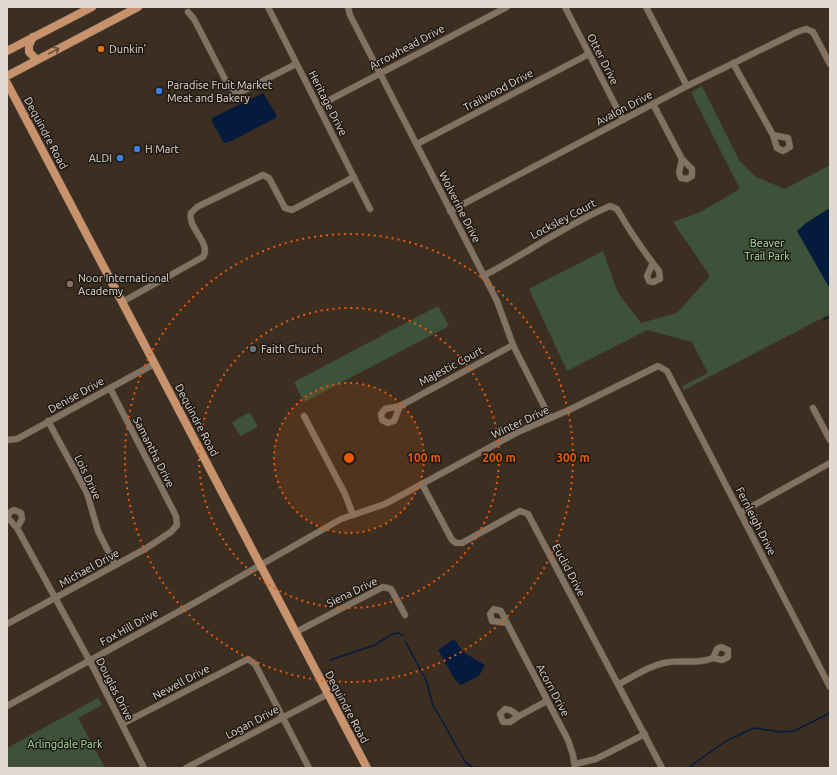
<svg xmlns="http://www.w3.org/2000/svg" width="837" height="775" font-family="Ubuntu,sans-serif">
<rect width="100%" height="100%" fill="#3c2f21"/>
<!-- green -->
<g fill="#3e5239">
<polygon points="702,86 739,160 756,177 785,189 830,165 830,314 684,390 682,386 708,373 692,342 647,330 567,371 529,289 603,251 618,293 641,323 677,313 710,276 673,222 702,211 740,189 691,92"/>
<polygon points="438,306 449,326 304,402 294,382"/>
<polygon points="250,412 258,427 240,436 232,422"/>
<polygon points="98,698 102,705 78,718 105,768 7,768 7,748"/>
</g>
<!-- water -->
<g fill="#051b3e">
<polygon points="263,93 276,114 276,118 229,142 224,143 212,122 212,118"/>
<polygon points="830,208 830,289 797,231 806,223"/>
<polygon points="454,639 463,652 485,665 479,676 461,685 455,680 438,650"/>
</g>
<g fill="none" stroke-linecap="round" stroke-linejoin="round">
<!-- stream -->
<g stroke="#051b3e" stroke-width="1.5">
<polyline points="824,319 830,317"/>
<polyline points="405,641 426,680 433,705 466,763 474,768"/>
<polyline points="330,660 375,645 392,634 399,633 403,636"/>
<polyline points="688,768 726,741 754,728 781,732 794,731 830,713"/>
</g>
<defs>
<g id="minor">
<polyline points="268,7 370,209"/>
<polyline points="348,7 350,15 497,301 513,345 550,418"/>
<polyline points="565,7 623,120"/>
<polyline points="646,7 687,86"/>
<polyline points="188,12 194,19 228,85 234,91 243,91 296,64"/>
<polyline points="733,63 773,135 777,148 783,151 790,147 788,138 773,135"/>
<polyline points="653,104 682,159 692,169 692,176 687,179 681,178 679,173 682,159"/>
<polyline points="318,106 507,7"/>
<polyline points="417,144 589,54"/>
<polyline points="450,211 687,86 797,32 806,29 813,32 830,64"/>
<path d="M483 276C526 254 565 225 610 206L617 209C629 230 644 252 659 271L660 279 653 282 649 281 647 276 652 265"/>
<path d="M122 302 203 257C212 243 187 228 191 213L197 207 263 175 269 178 285 208 292 210 354 177"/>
<polyline points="400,406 394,421 388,423 382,420 381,414 385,409 400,406 513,345"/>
<polyline points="813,408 830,440"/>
<polyline points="304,416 345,494 353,515"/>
<polyline points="48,421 87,493 98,531 115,565"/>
<polyline points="7,440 17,439 154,364"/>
<polyline points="422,484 452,540 456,543 462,543 520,511 528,514 662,768"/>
<polyline points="740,513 830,463"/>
<polyline points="17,528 8,518 9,513 14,510 21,513 22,519 17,528 94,669 144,768"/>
<polygon points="494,609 501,611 507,623 492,621 490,614"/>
<polyline points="507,623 568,740 573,755 575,768"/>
<polyline points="7,624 145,549 171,532 177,525 176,516 110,388"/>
<polyline points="296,632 383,587 391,589 405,615"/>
<polygon points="721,647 728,650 728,657 722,660 713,658 717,649"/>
<path d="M619 684C633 677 648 666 664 663 680 659 697 665 713 658"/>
<polyline points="7,706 196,602 341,519 385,504 518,432 569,410 658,366 667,371 830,687"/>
<polygon points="505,709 510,710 519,716 510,722 503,722 500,714"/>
<polyline points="519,716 547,701"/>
<polyline points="122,724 248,659 255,664 309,768"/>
<polyline points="575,764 596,759 645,734"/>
<polyline points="186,768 328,694"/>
</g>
<g id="major">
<polyline points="33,37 29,45 29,52 37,60"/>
<polyline points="7,51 92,7"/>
<polyline points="7,76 138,7"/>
<polyline points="7,83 367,768"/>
</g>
</defs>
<!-- minor casing -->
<use href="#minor" stroke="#584d41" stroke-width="7"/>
<!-- major casing -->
<use href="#major" stroke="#584d41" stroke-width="9"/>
<!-- minor -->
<use href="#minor" stroke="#817262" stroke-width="6"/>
<!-- major -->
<use href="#major" stroke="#c7926c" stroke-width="8"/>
</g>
<!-- one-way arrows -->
<defs><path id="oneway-shaft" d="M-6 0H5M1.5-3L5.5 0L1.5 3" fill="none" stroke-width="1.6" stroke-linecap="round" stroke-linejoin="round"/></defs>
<use stroke="#6a4f3a" href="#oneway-shaft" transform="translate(54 51) rotate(-28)"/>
<!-- distance rings -->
<circle cx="349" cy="458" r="75" fill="#e8590c" fill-opacity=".12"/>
<g fill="none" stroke="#e8590c" stroke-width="2" stroke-dasharray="2 4">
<circle cx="349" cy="458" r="75"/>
<circle cx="349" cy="458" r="150"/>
<circle cx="349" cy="458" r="224"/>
</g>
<!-- markers -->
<circle fill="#e8710a" stroke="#1e1812" stroke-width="1.5" cx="101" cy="49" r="4"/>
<g fill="#3f7fe0" stroke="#1e1812" stroke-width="1.5">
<circle cx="159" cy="91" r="4"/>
<circle cx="137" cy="149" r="4"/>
<circle cx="120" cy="158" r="4"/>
</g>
<circle fill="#8d6e63" stroke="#1e1812" stroke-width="1.5" cx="70" cy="284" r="4"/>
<circle fill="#6b7280" stroke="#1e1812" stroke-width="1.5" cx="253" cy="349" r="4"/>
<g text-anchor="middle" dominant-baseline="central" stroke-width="3" stroke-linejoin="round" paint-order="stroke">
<!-- street labels -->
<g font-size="11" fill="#e2d9d0" stroke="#1e1812">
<text transform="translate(407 47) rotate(-28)">Arrowhead Drive</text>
<text transform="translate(603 59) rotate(63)">Otter Drive</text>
<text transform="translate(498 90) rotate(-28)">Trailwood Drive</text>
<text transform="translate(328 103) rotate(63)">Heritage Drive</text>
<text transform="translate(624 108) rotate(-28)">Avalon Drive</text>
<text transform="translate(46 133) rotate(62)">Dequindre Road</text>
<text transform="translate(460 207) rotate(63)">Wolverine Drive</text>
<text transform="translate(563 219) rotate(-28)">Locksley Court</text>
<text transform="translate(451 366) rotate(-28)">Majestic Court</text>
<text transform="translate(76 395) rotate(-29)">Denise Drive</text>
<text transform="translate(197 420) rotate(62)">Dequindre Road</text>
<text transform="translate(520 422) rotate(-25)">Winter Drive</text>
<text transform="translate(154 452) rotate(63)">Samantha Drive</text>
<text transform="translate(88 477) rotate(65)">Lois Drive</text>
<text transform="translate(756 521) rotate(63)">Fernleigh Drive</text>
<text transform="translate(89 568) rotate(-29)">Michael Drive</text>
<text transform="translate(569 570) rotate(62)">Euclid Drive</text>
<text transform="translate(352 592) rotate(-26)">Siena Drive</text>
<text transform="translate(129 627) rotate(-29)">Fox Hill Drive</text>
<text transform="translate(181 682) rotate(-28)">Newell Drive</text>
<text transform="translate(115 689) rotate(63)">Douglas Drive</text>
<text transform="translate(553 690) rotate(62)">Acorn Drive</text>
<text transform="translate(347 707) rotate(62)">Dequindre Road</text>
<text transform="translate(252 722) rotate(-28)">Logan Drive</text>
</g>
<!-- poi labels -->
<g font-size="11" fill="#e2d9d0" stroke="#1e1812" text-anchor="start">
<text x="109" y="49">Dunkin'</text>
<text x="167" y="85">Paradise Fruit Market<tspan x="167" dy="13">Meat and Bakery</tspan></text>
<text x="145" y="149">H Mart</text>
<text x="112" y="158" text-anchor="end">ALDI</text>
<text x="78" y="278">Noor International<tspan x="78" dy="13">Academy</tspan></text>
<text x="261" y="349">Faith Church</text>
</g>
<!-- park labels -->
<g font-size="11" fill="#afe2a2" stroke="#1e1812">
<text x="767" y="243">Beaver<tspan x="767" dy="13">Trail Park</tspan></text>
<text x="65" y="744">Arlingdale Park</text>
</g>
</g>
<circle cx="349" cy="458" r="6" fill="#e8590c" stroke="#1e1812" stroke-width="2"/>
<g font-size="12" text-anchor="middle" font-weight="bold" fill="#e8590c" stroke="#1e1812" stroke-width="3" stroke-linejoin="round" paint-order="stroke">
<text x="424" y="462">100 m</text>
<text x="499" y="462">200 m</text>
<text x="573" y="462">300 m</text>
</g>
<!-- border -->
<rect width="837" height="775" fill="none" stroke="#e2d9d0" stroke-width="16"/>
</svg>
